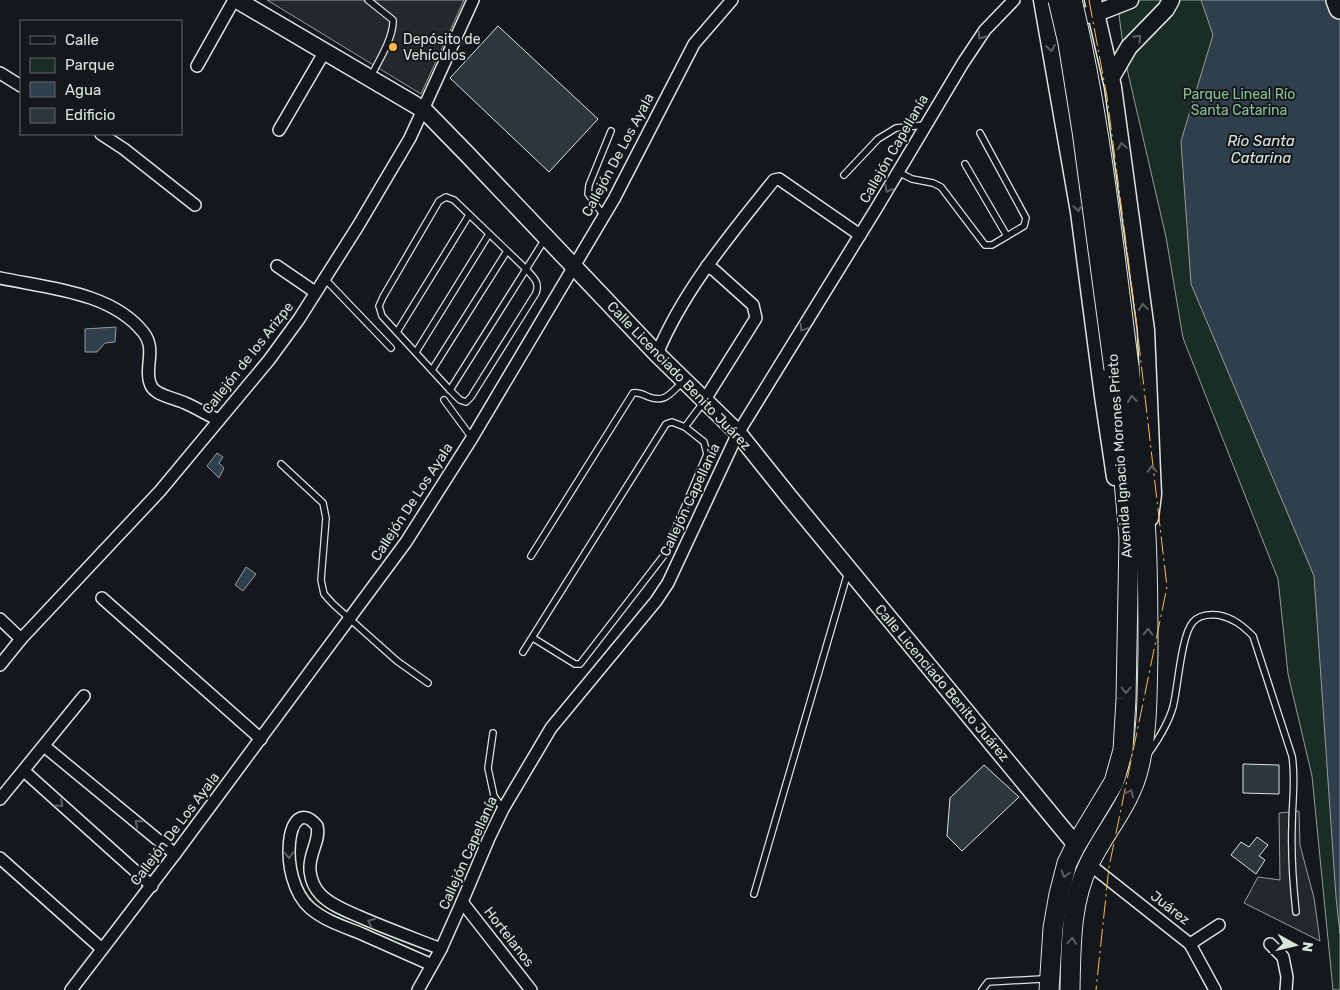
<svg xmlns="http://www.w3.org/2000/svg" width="1340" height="990" font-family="Rubik,sans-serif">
<rect width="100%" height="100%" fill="#14181c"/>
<!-- green -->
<polygon fill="#1a2d24" stroke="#939e99" points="1117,0 1340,0 1340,990 1333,990 1312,776 1288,674 1278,579 1183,338 1166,237 1125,60"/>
<!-- parking -->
<g fill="#24282b" stroke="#939e99">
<polygon points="267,0 464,0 421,94"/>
<polygon points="1299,811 1300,845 1314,898 1320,941 1244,903 1258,877 1280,880 1279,813"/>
</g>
<!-- water -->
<g fill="#2f3f4d" stroke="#939e99">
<polygon points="1201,0 1340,0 1340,934 1336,897 1314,576 1191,284 1181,141 1213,35"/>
<polygon points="116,327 115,342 105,343 97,352 85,352 85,329"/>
<polygon points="217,453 223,457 219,463 224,468 219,478 207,466"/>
<polygon points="246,567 256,574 243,591 235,585"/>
</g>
<!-- building -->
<g fill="#2c363c" stroke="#d8e6dc">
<polygon points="498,26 598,119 549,172 450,78"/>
<polygon points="1243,764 1279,765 1279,794 1243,793"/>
<polygon points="984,765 1019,797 962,851 947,836 950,798"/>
<polygon points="1257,837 1268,845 1259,856 1265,860 1256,874 1231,855 1241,842 1249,847"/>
</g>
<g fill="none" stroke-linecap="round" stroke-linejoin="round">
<defs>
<g id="lane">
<path d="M368 0 393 20C394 37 378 62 370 78"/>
<polyline points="965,164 1007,236"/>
<polyline points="898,172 912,179 933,183 941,187 985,245 992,245 1024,226 1026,218 980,133"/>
<polyline points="844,175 878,139 896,128 925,125"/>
<path d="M446 197 454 200 526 269C533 277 540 282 536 293L471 397 466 402 460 400 450 390 382 316 379 306 383 297 439 201Z"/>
<polyline points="604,216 588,194 589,185 611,131"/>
<polyline points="325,279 391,348"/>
<polyline points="397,332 469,215"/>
<polyline points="416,352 489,234"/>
<polyline points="432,370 507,251"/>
<polyline points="450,390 545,239"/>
<polyline points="444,400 472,438"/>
<polyline points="281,464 323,503 326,518 321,580 324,594 333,604 397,661 428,683"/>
<path d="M531 556 633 393C639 392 644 395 649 397 666 403 670 393 683 382"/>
<polyline points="533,638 575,664 580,664 665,554 707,454 704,442 685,427 703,403"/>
<polyline points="523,652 666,424 672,422 685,427"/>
<polyline points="493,733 488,768 494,796 503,809"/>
<path d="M1148 754C1158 740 1168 724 1173 707 1178 688 1181 635 1193 622 1199 615 1209 614 1218 615 1233 618 1242 625 1253 636L1292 756C1296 780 1292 802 1292 826 1291 855 1293 884 1296 912"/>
<polyline points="754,894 848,572"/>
<polyline points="982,990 988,982 1042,979"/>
</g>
<g id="street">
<polyline points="197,66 234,0"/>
<polyline points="0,73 21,86"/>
<polyline points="279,130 325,51"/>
<polyline points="101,134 124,149 195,205"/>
<polyline points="277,266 315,292"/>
<path d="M0 278C47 288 111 292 143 332 157 349 144 368 150 383 151 387 154 390 157 392 165 397 176 399 185 403 197 408 207 415 219 420"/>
<path d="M657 354C684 289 731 234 774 180L779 179 860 235"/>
<polyline points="704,401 756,318 753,305 714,270 707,266"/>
<polyline points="102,598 261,739"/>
<polyline points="0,619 21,639"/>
<polyline points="0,665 21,639 160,491 269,360 299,319 358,226 410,138 473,0"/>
<polyline points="44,746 175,854"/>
<polyline points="24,771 152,886"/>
<polyline points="0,799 84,696"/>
<polyline points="0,858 102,949"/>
<polyline points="1089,864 1190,944 1215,990"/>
<polyline points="462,902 531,990"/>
<polyline points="1190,944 1219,925"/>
<polyline points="1270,944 1283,957 1287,977 1286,990"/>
<path d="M432 965C409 955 385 944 362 934 345 927 325 921 310 908 276 878 287 790 317 826 321 840 308 854 310 871 311 880 315 889 321 895 331 905 346 911 358 916 385 928 413 938 441 949"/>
<polyline points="71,990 175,854 406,542 472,438 614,199 694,44 732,0"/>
<polyline points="418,990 441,949 462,902 489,838 503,809 551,728 656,601 668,583 738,433 876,209 963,63 985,30 1014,0"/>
</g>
<g id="secondary">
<polyline points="237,0 424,110 466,153 657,354 738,433 790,498 1076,845"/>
<polyline points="1042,0 1079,212 1103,396 1115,477"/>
<polyline points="1093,0 1113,87 1146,330 1152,472 1153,494 1150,518"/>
<polyline points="1087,15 1097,13 1130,0"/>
<polyline points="1111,78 1129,47 1166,9 1171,0"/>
</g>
<g id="primary">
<polyline points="1049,990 1053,928 1059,894 1067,863 1076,845 1114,782 1123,750 1126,699 1129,537 1114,369"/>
<path d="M1070 990C1071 948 1070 902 1089 864 1105 831 1131 803 1139 767 1148 730 1147 691 1148 654 1148 614 1148 575 1146 536 1143 480 1135 423 1129 366"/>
</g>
<polyline id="highway" points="1337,0 1340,8"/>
</defs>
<!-- lane casing -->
<use href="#lane" stroke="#d8e6dc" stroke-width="8"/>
<!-- street casing -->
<use href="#street" stroke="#d8e6dc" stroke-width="14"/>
<!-- secondary casing -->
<use href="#secondary" stroke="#d8e6dc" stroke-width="19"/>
<!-- primary casing -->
<use href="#primary" stroke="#d8e6dc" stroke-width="21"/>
<!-- highway casing -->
<use href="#highway" stroke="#d8e6dc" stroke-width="24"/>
<!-- lane -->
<use href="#lane" stroke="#14181c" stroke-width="5.5"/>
<!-- street -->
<use href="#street" stroke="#14181c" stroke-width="11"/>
<!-- secondary -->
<use href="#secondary" stroke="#14181c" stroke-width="16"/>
<!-- primary -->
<use href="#primary" stroke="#14181c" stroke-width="19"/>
<!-- highway -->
<use href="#highway" stroke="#14181c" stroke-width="21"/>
<defs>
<g id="primary-bridge">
<polyline points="1058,0 1068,43 1082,131 1114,369"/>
<path d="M1072 0C1101 120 1113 244 1129 366"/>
</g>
</defs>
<!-- primary-bridge casing -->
<use href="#primary-bridge" stroke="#d8e6dc" stroke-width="21" stroke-linecap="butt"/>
<!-- primary-bridge -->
<use href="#primary-bridge" stroke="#14181c" stroke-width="19"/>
<!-- power -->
<polyline stroke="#ffb74d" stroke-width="1" stroke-dasharray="18 4 2.5 4" stroke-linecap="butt" points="1089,0 1107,97 1136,319 1167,587 1109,867 1096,990"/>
</g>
<!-- one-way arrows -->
<defs><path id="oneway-chevron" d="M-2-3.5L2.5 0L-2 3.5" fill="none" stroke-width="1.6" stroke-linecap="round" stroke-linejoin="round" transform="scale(1.25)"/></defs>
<g stroke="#59605f">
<use href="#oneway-chevron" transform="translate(981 36) rotate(125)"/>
<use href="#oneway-chevron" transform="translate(1138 38) rotate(-46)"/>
<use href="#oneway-chevron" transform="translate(1051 48) rotate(80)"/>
<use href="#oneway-chevron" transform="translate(1122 146) rotate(-98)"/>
<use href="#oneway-chevron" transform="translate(888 189) rotate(120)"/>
<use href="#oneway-chevron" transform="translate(1078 208) rotate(81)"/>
<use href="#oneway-chevron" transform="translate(1143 307) rotate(-97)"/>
<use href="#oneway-chevron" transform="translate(803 328) rotate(121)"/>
<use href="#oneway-chevron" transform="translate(1132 399) rotate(-96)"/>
<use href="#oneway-chevron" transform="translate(1152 469) rotate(-91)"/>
<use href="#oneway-chevron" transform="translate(1148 632) rotate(-89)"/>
<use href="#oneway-chevron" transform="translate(1126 690) rotate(90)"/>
<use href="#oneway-chevron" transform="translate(1130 793) rotate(-65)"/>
<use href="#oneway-chevron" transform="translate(60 804) rotate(42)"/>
<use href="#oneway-chevron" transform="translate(138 823) rotate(-141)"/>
<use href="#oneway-chevron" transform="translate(289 855) rotate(89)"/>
<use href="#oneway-chevron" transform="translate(1065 874) rotate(106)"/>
<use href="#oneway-chevron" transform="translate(371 922) rotate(-156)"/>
<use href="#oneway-chevron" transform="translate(1072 941) rotate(-86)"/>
</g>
<!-- markers -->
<circle fill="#ffb74d" stroke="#14181c" stroke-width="2" cx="393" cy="47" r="5"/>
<g text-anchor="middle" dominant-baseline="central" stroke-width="4" stroke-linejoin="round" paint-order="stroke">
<!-- poi labels -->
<g font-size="14" fill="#d8e6dc" stroke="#14181c" text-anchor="start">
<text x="403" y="39">Depósito de<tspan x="403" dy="16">Vehículos</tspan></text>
</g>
<!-- park labels -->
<g font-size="14" fill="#8ac095" stroke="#14181c">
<text x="1239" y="94">Parque Lineal Río<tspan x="1239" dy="16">Santa Catarina</tspan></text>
</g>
<!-- street labels -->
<g font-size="14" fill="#d8e6dc" stroke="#14181c">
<text transform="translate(894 149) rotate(-60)">Callejón Capellanía</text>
<text transform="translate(618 155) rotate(-62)">Callejón De Los Ayala</text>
<text transform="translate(248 358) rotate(-52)">Callejón de los Arizpe</text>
<text transform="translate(679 376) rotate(46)">Calle Licenciado Benito Juárez</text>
<text transform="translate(1120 456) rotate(-94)">Avenida Ignacio Morones Prieto</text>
<text transform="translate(690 500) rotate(-65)">Callejón Capellanía</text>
<text transform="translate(412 502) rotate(-57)">Callejón De Los Ayala</text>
<text transform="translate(942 683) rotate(50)">Calle Licenciado Benito Juárez</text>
<text transform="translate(175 829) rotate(-53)">Callejón De Los Ayala</text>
<text transform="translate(468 853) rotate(-66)">Callejón Capellanía</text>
<text transform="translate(1170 908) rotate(38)">Juárez</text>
<text transform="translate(509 937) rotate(52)">Hortelanos</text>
</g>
<!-- water labels -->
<g font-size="15" font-style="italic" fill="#d8e6dc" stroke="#14181c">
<text x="1261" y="141">Río Santa<tspan x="1261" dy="17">Catarina</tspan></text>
</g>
</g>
<!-- legend -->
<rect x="20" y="20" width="162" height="115" fill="#14181c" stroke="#626a69"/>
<rect x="30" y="36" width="25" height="8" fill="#14181c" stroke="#626a69"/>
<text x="65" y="45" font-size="15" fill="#d8e6dc">Calle</text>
<rect x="30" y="58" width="25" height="15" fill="#1a2d24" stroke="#626a69"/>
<text x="65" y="70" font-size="15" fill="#d8e6dc">Parque</text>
<rect x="30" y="82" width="25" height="15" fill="#2f3f4d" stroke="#626a69"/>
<text x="65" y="95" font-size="15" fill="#d8e6dc">Agua</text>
<rect x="30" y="108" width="25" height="15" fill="#2c363c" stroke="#626a69"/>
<text x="65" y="120" font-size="15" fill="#d8e6dc">Edificio</text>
<!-- north arrow -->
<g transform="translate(1295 945) rotate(98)" stroke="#14181c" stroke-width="4" paint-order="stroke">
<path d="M0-4L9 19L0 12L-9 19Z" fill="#d8e6dc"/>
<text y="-8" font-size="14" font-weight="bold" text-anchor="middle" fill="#d8e6dc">N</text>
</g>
</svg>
